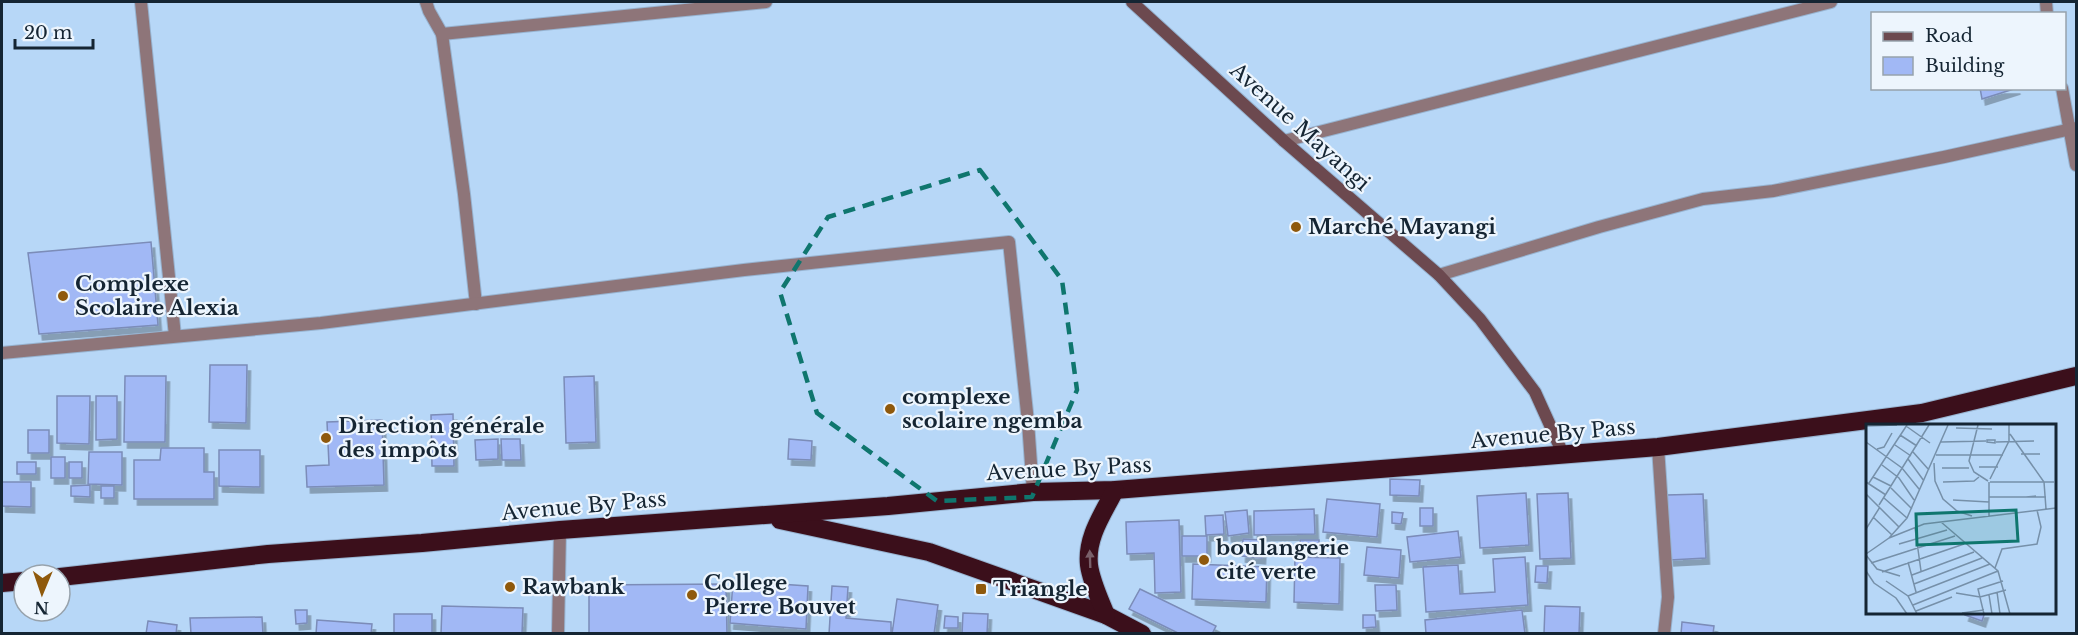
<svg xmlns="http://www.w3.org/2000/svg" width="2078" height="635" font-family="'Libre Baskerville',serif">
<defs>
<filter id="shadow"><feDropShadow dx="3.5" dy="6" stdDeviation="0" flood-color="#0004"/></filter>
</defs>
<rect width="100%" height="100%" fill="#b7d7f7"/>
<!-- building -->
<g fill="#a1b8f5" stroke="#7b8cb8" stroke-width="1.5" filter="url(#shadow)">
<polygon points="1980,88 2017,88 1982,99"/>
<polygon points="151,242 158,325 39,334 28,253"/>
<polygon points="210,365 247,365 246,423 209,422"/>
<polygon points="125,376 166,376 165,442 124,442"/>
<polygon points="594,376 596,442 566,443 564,377"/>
<polygon points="57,396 90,396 89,444 57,443"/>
<polygon points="96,396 117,396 117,439 96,440"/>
<polygon points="453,414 454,466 432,466 431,415"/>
<polygon points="382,420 384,485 307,487 306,466 329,465 327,422"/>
<rect x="28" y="430" width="21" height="23"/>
<polygon points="498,439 498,459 476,460 475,440"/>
<polygon points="501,439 520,439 521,460 502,460"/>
<polygon points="789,439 812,441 811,460 788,459"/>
<polygon points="161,448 204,448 204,472 214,472 214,499 134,499 134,460 160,460"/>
<polygon points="219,450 260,450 260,487 219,486"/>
<polygon points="89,452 122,452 122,485 88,484"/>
<rect x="51" y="457" width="14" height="21"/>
<rect x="17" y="462" width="19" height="12"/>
<rect x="69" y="462" width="13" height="16"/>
<polygon points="1390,479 1420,480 1419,496 1390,495"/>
<polygon points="2,482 31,482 31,507 2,506"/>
<polygon points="90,485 90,497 71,496 71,486"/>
<rect x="101" y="486" width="13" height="12"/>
<polygon points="1526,493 1529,545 1480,548 1477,496"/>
<polygon points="1568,493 1571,558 1540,559 1537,494"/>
<polygon points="1703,494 1706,558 1670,560 1667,495"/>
<polygon points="1327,499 1380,504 1377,537 1323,532"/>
<rect x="1420" y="508" width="13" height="18"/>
<polygon points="1314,509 1315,534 1254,535 1254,511"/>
<polygon points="1247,510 1249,533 1228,536 1225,512"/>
<polygon points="1392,512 1403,513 1401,524 1392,523"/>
<polygon points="1223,515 1224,534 1206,535 1205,516"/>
<polygon points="1179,520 1181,592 1155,593 1154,553 1127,554 1126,522"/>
<polygon points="1458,531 1461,557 1410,562 1407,537"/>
<rect x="1182" y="536" width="25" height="20"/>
<polygon points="1243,539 1263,540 1262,558 1242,556"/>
<polygon points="1300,540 1319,540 1319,550 1301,551"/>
<polygon points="1367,547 1401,550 1399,578 1364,575"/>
<polygon points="1295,557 1340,558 1339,604 1294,602"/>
<polygon points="1525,557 1528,605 1426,612 1423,567 1458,565 1460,594 1495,592 1493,559"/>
<polygon points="1193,564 1267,567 1266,602 1192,599"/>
<polygon points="1536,566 1548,566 1547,583 1535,582"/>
<polygon points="733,581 808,586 806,629 730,623"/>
<polygon points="726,584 727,634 589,634 589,585"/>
<polygon points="1375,585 1396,585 1397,610 1376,611"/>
<polygon points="832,586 848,587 846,618 891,622 891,634 829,634"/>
<polygon points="1140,589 1216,626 1212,634 1180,634 1129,609"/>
<polygon points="897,599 938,605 934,634 892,634"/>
<polygon points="442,606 523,608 522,634 441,634"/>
<polygon points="1545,606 1580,607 1579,634 1544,634"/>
<polygon points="295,610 307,610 307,623 296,624"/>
<polygon points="1522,610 1525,634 1426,634 1425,620"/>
<polygon points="1966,612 1985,612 1982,621 1965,615"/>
<polygon points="963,613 988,614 987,634 962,634"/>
<rect x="394" y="614" width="38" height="20"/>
<polygon points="1363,615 1375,615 1376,627 1363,628"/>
<polygon points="945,616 958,617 958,628 944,628"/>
<polygon points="262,617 263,634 191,634 190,618"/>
<polygon points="317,620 372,624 371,634 316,634"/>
<polygon points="148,621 177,625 176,634 146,634"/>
<polygon points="1682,622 1714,626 1713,634 1681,634"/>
</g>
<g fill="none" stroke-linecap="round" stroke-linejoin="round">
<defs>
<g id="lane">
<polyline points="141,2 175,336"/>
<polyline points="426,2 429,11 442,34 464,194 476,304"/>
<polyline points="442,34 766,2"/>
<polyline points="2,353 321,323 744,270 1009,242 1028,422 1033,492"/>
<polyline points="1658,447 1668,597 1664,634"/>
</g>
<g id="street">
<polyline points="2046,2 2047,14"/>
<polyline points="2062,88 2076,165"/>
<polyline points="1284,141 1831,2"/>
<polyline points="1439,275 1599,227 1703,199 1773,191 1944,157 2076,128"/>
<polyline points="558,634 560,530"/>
</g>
<polyline id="secondary" points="1132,2 1284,141 1439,275 1480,319 1535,392 1564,456"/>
<g id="highway">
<polyline points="780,520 929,552 1106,615 1142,634"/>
<polyline points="60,577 268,554 422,543 560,530 888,506 1033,492 1115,490 1658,447 1922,413 2076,376"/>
<polyline points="2,583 24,581"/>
<path d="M1106 615C1100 600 1091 581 1089 565 1086 537 1103 514 1115 490"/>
</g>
</defs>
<!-- lane casing -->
<use href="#lane" stroke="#97b3d0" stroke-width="14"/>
<!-- street casing -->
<use href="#street" stroke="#97b3d0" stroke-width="14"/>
<!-- secondary casing -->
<use href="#secondary" stroke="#97b3d0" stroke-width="14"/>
<!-- highway casing -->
<use href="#highway" stroke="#97b3d0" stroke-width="20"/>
<!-- lane -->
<use href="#lane" stroke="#8e7579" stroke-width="12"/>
<!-- street -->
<use href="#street" stroke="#8e7579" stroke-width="12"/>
<!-- secondary -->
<use href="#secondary" stroke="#6c494f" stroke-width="12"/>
<!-- highway -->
<use href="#highway" stroke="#3b0f1b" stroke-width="18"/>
</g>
<!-- one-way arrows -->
<defs><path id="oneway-solid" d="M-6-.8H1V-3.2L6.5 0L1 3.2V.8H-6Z" transform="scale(1.5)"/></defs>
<use fill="#79606a" href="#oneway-solid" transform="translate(1090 559) rotate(-92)"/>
<!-- marked area -->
<path fill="none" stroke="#0f766e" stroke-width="4.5" stroke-dasharray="12 8" stroke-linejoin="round" d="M980 170 1062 280 1077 390 1032 497 937 501 817 413 780 292 828 217Z"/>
<!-- markers -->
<g fill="#8f590c" stroke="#edf5fd" stroke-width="2">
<circle cx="1296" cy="227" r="6"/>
<circle cx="63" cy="296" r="6"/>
<circle cx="890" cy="409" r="6"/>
<circle cx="326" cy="438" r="6"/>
<circle cx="1204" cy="560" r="6"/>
<circle cx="510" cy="587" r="6"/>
<rect x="975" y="583" width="12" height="12" rx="3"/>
<circle cx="692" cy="595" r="6"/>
</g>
<g text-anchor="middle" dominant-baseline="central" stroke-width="4.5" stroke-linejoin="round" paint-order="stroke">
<!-- street labels -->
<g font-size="21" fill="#152533" stroke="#edf5fd">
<text transform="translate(1300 127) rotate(42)">Avenue Mayangi</text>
<text transform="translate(1553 434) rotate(-5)">Avenue By Pass</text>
<text transform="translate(1069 469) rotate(-3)">Avenue By Pass</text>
<text transform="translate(584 506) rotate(-5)">Avenue By Pass</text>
</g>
<!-- poi labels -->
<g font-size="21" font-weight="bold" fill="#152533" stroke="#edf5fd" text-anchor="start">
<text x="1308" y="227">Marché Mayangi</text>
<text x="75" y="284">Complexe<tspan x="75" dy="24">Scolaire Alexia</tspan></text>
<text x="902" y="397">complexe<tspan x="902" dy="24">scolaire ngemba</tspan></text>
<text x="338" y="426">Direction générale<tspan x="338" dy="24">des impôts</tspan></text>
<text x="1216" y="548">boulangerie<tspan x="1216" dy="24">cité verte</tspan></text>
<text x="704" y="583">College<tspan x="704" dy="24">Pierre Bouvet</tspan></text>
<text x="522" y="587">Rawbank</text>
<text x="993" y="589">Triangle</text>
</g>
</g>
<!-- overview -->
<g transform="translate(1866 424)">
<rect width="190" height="190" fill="#b7d7f7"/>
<path fill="none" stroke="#7690a9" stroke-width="1.5" d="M112 1 103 37 108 48 122 57M0 2 31 1M40 2 64 19M90 4 126 5M144 10 178 58 180 85M34 11 51 22M129 16V19L121 18V16ZM0 18 36 44 53 65M75 18 120 17M130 18 168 17M29 21 45 32M11 25 18 23 26 9M47 28 63 46M155 30H174M70 31H126M114 31H137M42 35 58 57M68 39 69 57 77 75 91 87 106 92M16 41 33 54 48 76M113 43H132M76 44H103M7 53 25 62M124 55 143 17V1M0 58 20 71M77 58 108 57 113 53M123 58V92M124 58H188M3 59 41 1M25 64 46 85M0 70 33 103M170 72 160 73H180M123 73H160M18 74 41 94M87 76 123 78M13 81 63 1M7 93 26 111M75 98 132 147 144 190M49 104 55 147M0 105 14 83M23 114 58 100 190 84M33 120 81 106M0 130 23 114 41 94 82 1M0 131 11 145 34 152M42 138 50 168M5 139 89 112M129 144 136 125 171 120 175 103 171 86M0 147 8 159 30 174 41 190M16 148 98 120M46 151 108 128M20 157 42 172 51 190M48 160 116 134M131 168 134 190M90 169 114 173 140 166M123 171 126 190M42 172 124 140M47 181 132 147M50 187 86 173M96 189 118 186M118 190 112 165 137 157"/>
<path fill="#0f766e" fill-opacity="0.15" stroke="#0f766e" stroke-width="3" d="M150 86 152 117 51 121 50 90Z"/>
<rect width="190" height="190" fill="none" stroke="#152533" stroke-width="3"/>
</g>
<!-- border -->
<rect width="2078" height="635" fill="none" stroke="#152533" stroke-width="6"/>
<!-- legend -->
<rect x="1871" y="12" width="195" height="78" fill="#edf5fd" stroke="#97a2ac" stroke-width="1.5"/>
<rect x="1883" y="32" width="30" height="9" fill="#6c494f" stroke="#97a2ac" stroke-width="1.5"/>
<text x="1925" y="42" font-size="18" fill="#152533">Road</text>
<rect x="1883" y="57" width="30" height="18" fill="#a1b8f5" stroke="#97a2ac" stroke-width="1.5"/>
<text x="1925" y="72" font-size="18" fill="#152533">Building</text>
<!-- north arrow -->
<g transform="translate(42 593) rotate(182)"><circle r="28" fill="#edf5fd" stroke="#97a2ac" stroke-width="1.5"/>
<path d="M0-4.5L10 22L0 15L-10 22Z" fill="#8f590c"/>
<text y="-9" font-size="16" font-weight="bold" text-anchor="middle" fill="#152533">N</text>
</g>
<!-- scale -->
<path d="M15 39v9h78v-9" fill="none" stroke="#152533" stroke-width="3"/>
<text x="24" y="39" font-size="18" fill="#152533" stroke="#edf5fd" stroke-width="4.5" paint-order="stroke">20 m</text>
</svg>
